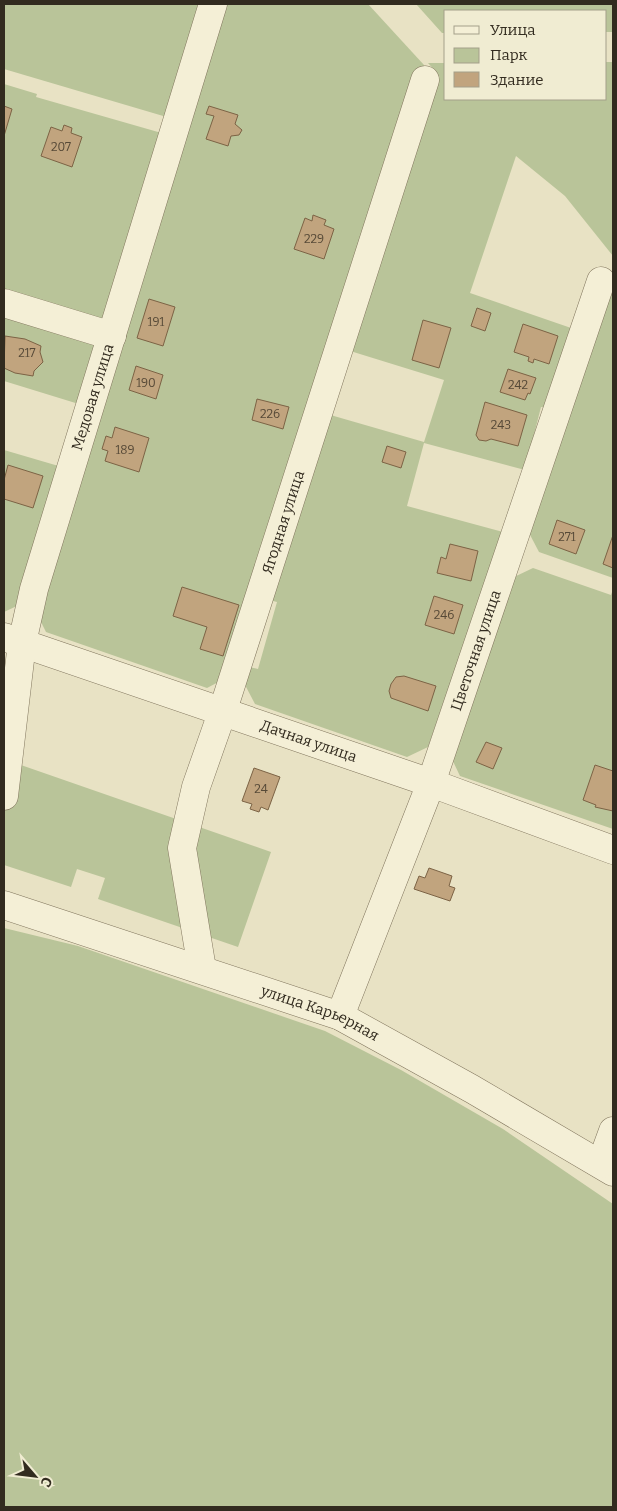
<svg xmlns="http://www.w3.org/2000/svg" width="617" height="1511" font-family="Bitter,serif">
<rect width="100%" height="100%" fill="#e8e2c4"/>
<!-- green -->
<g fill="#b9c499">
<polygon points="4,4 205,4 170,118 4,69"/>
<polygon points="221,4 368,4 424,65 228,677 207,688 46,632 35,610"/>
<polygon points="416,4 613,4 613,32 606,32 606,11 446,11 446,33 442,33"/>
<polygon points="606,62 613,62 613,256 565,196 516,156 470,293 574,329 546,408 541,407 525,470 424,443 407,506 503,532 428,747 407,757 255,704 244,683 249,667 258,669 277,602 269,600 327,414 424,442 444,380 347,350 436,72 428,63 446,63 446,99 606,99"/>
<polygon points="4,84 37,94 36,97 165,134 106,326 4,295"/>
<polygon points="613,287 613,578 539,552 528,531"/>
<polygon points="4,311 101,341 82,405 4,381"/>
<polygon points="4,450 62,467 19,605 4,612"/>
<polygon points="533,568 611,595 613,589 613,829 460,776 450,755 512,578"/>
<polygon points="18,764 271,852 238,947 98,899 105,878 77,869 71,887 4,865 4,806"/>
<polygon points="4,928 78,946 325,1031 401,1070 503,1129 613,1204 613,1507 4,1507"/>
</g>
<!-- building -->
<g fill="#c1a47e" stroke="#7c6345">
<polygon points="4,106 12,109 4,136"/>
<polygon points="209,106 238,115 235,124 242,130 239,135 231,136 228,146 206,139 214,116 206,114"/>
<polygon points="64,125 72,128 71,133 82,137 72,167 41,156 51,127 62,131"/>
<polygon points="313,215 326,220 324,225 334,229 324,259 294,249 305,218 312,221"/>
<polygon points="149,299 175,307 163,346 137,338"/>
<polygon points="477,308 491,313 485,331 471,326"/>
<polygon points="423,320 451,328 439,368 412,360"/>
<polygon points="523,324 558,336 549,364 534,359 533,363 528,361 529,357 514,352"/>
<polygon points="5,336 25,339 41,346 40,352 43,362 34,371 33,376 15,373 4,368"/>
<polygon points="136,366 163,375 156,399 129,390"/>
<polygon points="508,369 536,378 530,394 528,393 525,400 500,392"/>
<polygon points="257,399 289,407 283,429 252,420"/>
<polygon points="485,402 527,415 518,446 491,439 486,441 479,440 476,435"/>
<polygon points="115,427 149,438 139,472 105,461 108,451 102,449 106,436 112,438"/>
<polygon points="387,446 406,452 401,468 382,462"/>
<polygon points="8,465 43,476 33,508 4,499 4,480"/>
<polygon points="557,520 585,530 576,554 549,544"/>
<polygon points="613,535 613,568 603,564"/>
<polygon points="450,544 478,551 471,581 437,573 441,557 446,559"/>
<polygon points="182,587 239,605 223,656 200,649 207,627 173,616"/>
<polygon points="434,596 463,605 454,634 425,625"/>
<polygon points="404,676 436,686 428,711 391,698 389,691 391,684 396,677"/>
<polygon points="486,742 502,748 493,769 476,762"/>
<polygon points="595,765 613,771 613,811 595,807 596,805 583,800"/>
<polygon points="254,768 280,777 268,810 261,807 259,812 250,809 252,804 242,801"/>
<polygon points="429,868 452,876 449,886 455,888 450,901 414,889 419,876 425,878"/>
</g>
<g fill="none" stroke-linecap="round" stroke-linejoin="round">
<defs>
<g id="minor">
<polyline points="4,303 112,336"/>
<path id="s1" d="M4 637 431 783 613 850"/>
<path id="s2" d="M4 796 22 643 34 589 213 4"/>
<path id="s3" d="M4 905 340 1016 472 1089 613 1172"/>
<path id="s4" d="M202 969 182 848 196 787 222 713 425 80"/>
<path id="s5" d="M340 1016 431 783 601 281"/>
<polyline points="601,1164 613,1131"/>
</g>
</defs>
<!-- minor casing -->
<use href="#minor" stroke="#80755d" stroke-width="29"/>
<!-- minor -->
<use href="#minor" stroke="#f4efd6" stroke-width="28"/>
</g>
<g text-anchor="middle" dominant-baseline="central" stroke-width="4" stroke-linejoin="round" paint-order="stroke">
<!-- number labels -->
<g font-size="12" fill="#564937">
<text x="61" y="147">207</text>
<text x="314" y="239">229</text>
<text x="156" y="322">191</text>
<text x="27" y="353">217</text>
<text x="146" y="383">190</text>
<text x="518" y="385">242</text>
<text x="270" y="414">226</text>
<text x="501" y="425">243</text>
<text x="125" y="450">189</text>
<text x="567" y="537">271</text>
<text x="444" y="615">246</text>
<text x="261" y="789">24</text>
</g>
<!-- street labels -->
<g font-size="15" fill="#322b1f" stroke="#f0ecd2">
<text stroke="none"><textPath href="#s2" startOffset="410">Медовая улица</textPath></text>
<text stroke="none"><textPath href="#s4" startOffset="464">Ягодная улица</textPath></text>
<text stroke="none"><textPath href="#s5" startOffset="390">Цветочная улица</textPath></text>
<text stroke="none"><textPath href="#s1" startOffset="322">Дачная улица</textPath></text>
<text stroke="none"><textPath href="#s3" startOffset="334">улица Карьерная</textPath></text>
</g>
</g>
<!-- border -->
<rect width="617" height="1511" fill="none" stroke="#322b1f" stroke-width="10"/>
<!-- legend -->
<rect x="444" y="10" width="162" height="90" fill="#f0ecd2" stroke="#a49f8a"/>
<rect x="454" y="26" width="25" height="8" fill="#f4efd6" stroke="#a49f8a"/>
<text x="490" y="35" font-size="15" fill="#322b1f">Улица</text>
<rect x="454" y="48" width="25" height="15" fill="#b9c499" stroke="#a49f8a"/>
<text x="490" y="60" font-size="15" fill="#322b1f">Парк</text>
<rect x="454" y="72" width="25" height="15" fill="#c1a47e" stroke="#a49f8a"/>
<text x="490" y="85" font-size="15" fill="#322b1f">Здание</text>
<!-- north arrow -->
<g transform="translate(35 1476) rotate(118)" stroke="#f0ecd2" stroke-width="4" paint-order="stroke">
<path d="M0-4L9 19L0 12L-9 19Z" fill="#322b1f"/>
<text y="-8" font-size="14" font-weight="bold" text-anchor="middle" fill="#322b1f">С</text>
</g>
</svg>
